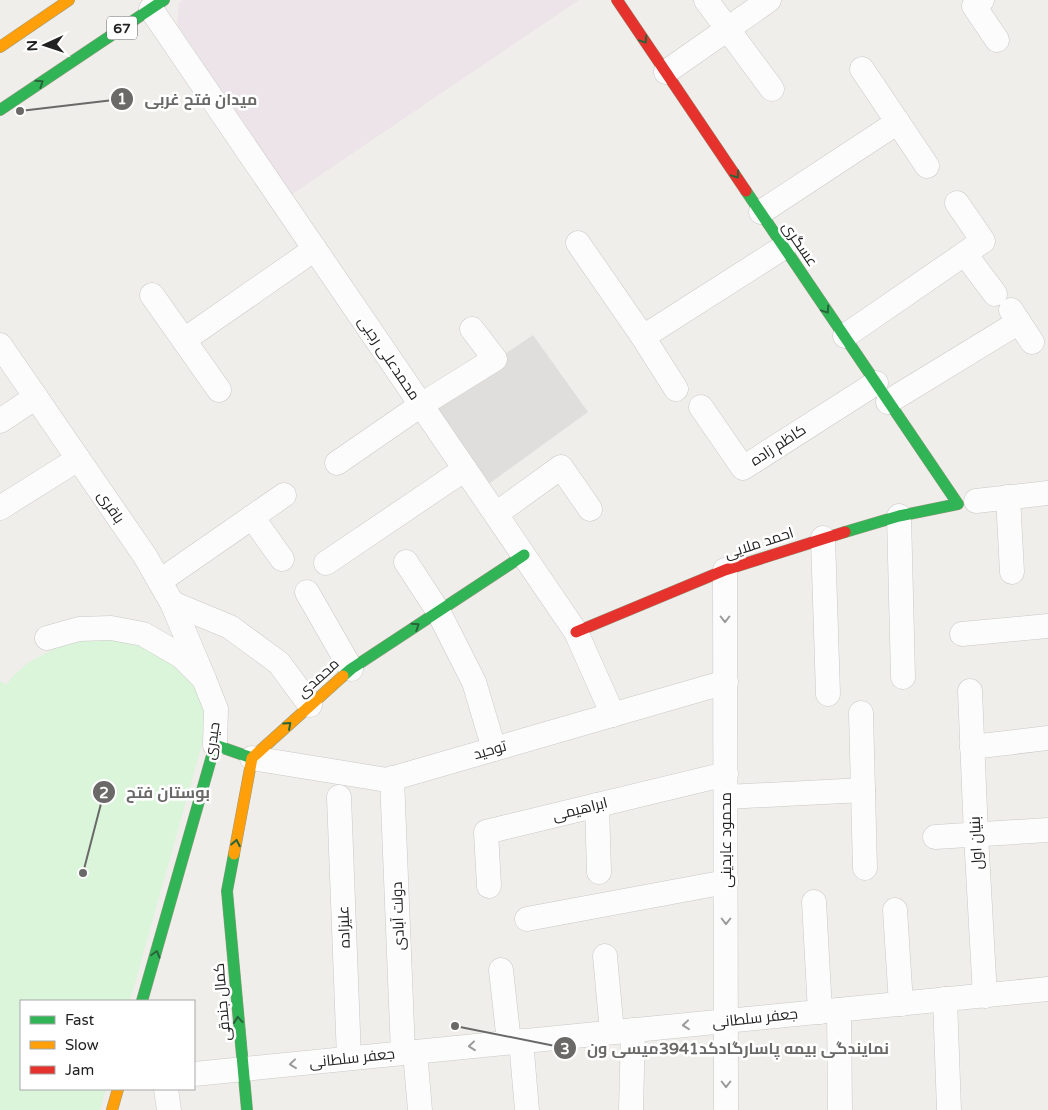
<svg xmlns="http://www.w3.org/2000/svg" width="1048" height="1110" font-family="'Varela Round',Cairo,sans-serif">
<rect width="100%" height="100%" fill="#f0eeeb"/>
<!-- residential -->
<polygon fill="#dfdedc" points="533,335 588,412 486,486 431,404"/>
<!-- industrial -->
<polygon fill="#ede4e9" points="183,0 579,0 291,195 177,24 179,3"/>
<!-- park -->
<polygon fill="#daf5da" points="88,636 125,638 179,665 196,688 205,710 202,744 130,1001 21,1001 21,1089 106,1089 100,1110 0,1110 0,681 6,685 15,674 29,662 62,645"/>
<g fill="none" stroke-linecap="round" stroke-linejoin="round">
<defs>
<g id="street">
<polyline points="706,0 772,89"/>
<polyline points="982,0 974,6 997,40"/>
<polyline points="151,9 576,632 613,715"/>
<polyline points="862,69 927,166"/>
<polyline points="666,72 769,0"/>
<polyline points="761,212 898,122"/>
<polyline points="578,243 643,337 676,389"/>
<polyline points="965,254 995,294"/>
<polyline points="152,295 219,390"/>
<polyline points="1011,310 1032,342"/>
<polyline points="845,336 983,241 957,203"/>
<polyline points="643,337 784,247"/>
<polyline points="184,340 315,249"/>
<polyline points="0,345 145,556 172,603 204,679"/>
<polyline points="888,402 1019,322"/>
<polyline points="701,407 743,468 876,383"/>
<polyline points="0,421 36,397"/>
<polyline points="337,463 421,405 495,359 472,329"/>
<polyline points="1008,497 1012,572"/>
<polyline points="976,501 1048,493"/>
<polyline points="0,508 78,459"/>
<polyline points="496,514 561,467 590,509"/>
<polyline points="899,516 903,677"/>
<polyline points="252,517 282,559"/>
<polyline points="823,538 828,694"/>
<polyline points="406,562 438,611 474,682 494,749"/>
<polyline points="326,563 465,469"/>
<polyline points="725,570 726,1110"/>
<polyline points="160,581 284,495"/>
<polyline points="307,592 351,669"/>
<polyline points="172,603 230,627 279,663 310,705"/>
<polyline points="962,634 1048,626"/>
<polyline points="47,638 79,629 111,628 143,634 181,656 204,679 216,709 215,745"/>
<polyline points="970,691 976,835 985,996"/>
<polyline points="861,713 865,868"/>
<polyline points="972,747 1048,738"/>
<polyline points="252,758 387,780 726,682"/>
<polyline points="392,778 403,1053"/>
<polyline points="339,797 349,1058"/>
<polyline points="726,797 863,790"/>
<polyline points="597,805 599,872"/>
<polyline points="935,837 1048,830"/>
<polyline points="489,886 486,832 726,774"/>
<polyline points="814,902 820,1012"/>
<polyline points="895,910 901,1004"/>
<polyline points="527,919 726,882"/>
<polyline points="605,956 612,1032"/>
<polyline points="501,970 509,1042"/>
<polyline points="945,999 949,1110"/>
<polyline points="839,1010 840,1110"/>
<polyline points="521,1041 527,1110"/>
<polyline points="415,1052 420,1110"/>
<polyline points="194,1074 1048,989"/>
<polyline points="166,1089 169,1110"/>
<polyline points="631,1110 633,1030"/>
</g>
<g id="fast">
<polyline points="0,110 164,0"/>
<polyline points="746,191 958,504 899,516 845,532"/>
<polyline points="343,676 351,669 524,555"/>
<polyline points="234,854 227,891 247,1110"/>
<polyline points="142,1001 215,745 252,758"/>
</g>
<g id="slow">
<polyline points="0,47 69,0"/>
<polyline points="234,854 252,758 343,676"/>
<polyline points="112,1110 118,1089"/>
</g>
<g id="jam">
<polyline points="617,0 746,191"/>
<polyline points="576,632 725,570 845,532"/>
</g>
</defs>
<!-- street casing -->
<use href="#street" stroke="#c9c8c7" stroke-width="25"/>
<!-- fast casing -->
<use href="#fast" stroke="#999a82" stroke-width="12"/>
<!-- slow casing -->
<use href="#slow" stroke="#999a82" stroke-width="12"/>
<!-- jam casing -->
<use href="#jam" stroke="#999a82" stroke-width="12"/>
<!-- street -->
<use href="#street" stroke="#fdfcfc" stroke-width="24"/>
<!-- fast -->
<use href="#fast" stroke="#30b455" stroke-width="11"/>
<!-- slow -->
<use href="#slow" stroke="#ff9f0a" stroke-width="11"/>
<!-- jam -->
<use href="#jam" stroke="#e5322d" stroke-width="11"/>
</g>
<!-- one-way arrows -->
<defs><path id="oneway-chevron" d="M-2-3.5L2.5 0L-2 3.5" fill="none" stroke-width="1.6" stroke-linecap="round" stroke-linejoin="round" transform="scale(1.25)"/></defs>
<g stroke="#286439">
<use href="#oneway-chevron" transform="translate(644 40) rotate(56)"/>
<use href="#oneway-chevron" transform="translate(40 83) rotate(-34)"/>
<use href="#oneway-chevron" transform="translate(736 175) rotate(56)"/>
<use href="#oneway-chevron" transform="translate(826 310) rotate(56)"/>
<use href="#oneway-chevron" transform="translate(416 626) rotate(-33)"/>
<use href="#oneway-chevron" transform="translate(288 725) rotate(-42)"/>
<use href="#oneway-chevron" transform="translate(236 843) rotate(-79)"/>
<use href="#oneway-chevron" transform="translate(156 954) rotate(-74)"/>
<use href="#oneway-chevron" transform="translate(238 1020) rotate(-95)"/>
</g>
<g stroke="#9a9a9a">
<use href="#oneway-chevron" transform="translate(725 619) rotate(90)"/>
<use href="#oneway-chevron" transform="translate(726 921) rotate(90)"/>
<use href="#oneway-chevron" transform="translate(686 1025) rotate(174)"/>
<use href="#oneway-chevron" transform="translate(472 1046) rotate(174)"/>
<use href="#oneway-chevron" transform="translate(293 1064) rotate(174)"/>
<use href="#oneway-chevron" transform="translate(726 1084) rotate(90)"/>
</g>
<g text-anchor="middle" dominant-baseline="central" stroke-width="5" stroke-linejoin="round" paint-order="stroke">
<!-- shield labels -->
<rect fill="#fff" stroke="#646464" stroke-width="1" x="107" y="16.5" width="30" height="23" rx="4"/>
<g font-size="14" font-weight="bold" fill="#222">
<text x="122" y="28">67</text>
</g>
<!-- street labels -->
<g font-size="15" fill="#222" stroke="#fff">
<text transform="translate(800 244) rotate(56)">عسگری</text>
<text transform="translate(389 358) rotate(56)">محمدعلی رجبی</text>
<text transform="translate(778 445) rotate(-33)">کاظم زاده</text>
<text transform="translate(111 507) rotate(56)">باقری</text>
<text transform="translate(759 543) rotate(-18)">احمد ملایی</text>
<text transform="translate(318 678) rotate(-42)">محمدی</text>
<text transform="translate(212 741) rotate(-82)">حیدری</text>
<text transform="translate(490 750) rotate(-16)">توحید</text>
<text transform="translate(580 809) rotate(-14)">ابراهیمی</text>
<text transform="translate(726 840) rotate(-90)">محمود عابدینی</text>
<text transform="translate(976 843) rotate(-93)">بنیان اول</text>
<text transform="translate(398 916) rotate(-92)">دولت آبادی</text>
<text transform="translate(344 927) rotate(-92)">علیزاده</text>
<text transform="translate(222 1002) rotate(-95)">کمال جندقی</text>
<text transform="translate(755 1018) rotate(-6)">جعفر سلطانی</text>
<text transform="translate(352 1058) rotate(-6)">جعفر سلطانی</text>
</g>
</g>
<!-- callouts -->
<path fill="none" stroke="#6a6968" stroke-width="2" d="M20 111L122 99M83 873L104 792M455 1026L565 1048"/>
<g fill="#6a6968" stroke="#fff" stroke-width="2">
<circle cx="20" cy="111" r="5"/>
<circle cx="83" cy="873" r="5"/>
<circle cx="455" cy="1026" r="5"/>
<circle cx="122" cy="99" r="12"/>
<circle cx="104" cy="792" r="12"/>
<circle cx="565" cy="1048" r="12"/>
</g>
<g font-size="15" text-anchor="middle" font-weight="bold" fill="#fff">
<text x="122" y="104">1</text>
<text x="104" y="798">2</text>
<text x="565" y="1054">3</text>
</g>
<g font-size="16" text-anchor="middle" font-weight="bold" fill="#6a6968" stroke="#fff" stroke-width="5" stroke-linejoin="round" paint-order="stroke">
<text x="201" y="105">میدان فتح غربی</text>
<text x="168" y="798">بوستان فتح</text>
<text x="738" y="1054">نمایندگی بیمه پاسارگادکد3941میسی ون</text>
</g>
<!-- legend -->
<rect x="20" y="1000" width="175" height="90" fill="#ffffff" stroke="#a7a7a7"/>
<rect x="30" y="1016" width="25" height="8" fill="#30b455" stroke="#a7a7a7"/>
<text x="65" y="1025" font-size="15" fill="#222222">Fast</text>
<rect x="30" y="1041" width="25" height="8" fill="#ff9f0a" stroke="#a7a7a7"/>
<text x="65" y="1050" font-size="15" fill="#222222">Slow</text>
<rect x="30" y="1066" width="25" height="8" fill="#e5322d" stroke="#a7a7a7"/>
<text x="65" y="1075" font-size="15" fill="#222222">Jam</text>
<!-- north arrow -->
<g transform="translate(45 45) rotate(267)" stroke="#ffffff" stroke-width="4" paint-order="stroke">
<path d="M0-4L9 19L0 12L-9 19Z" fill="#222222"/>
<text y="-8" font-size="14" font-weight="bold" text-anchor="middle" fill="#222222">N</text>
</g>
</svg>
